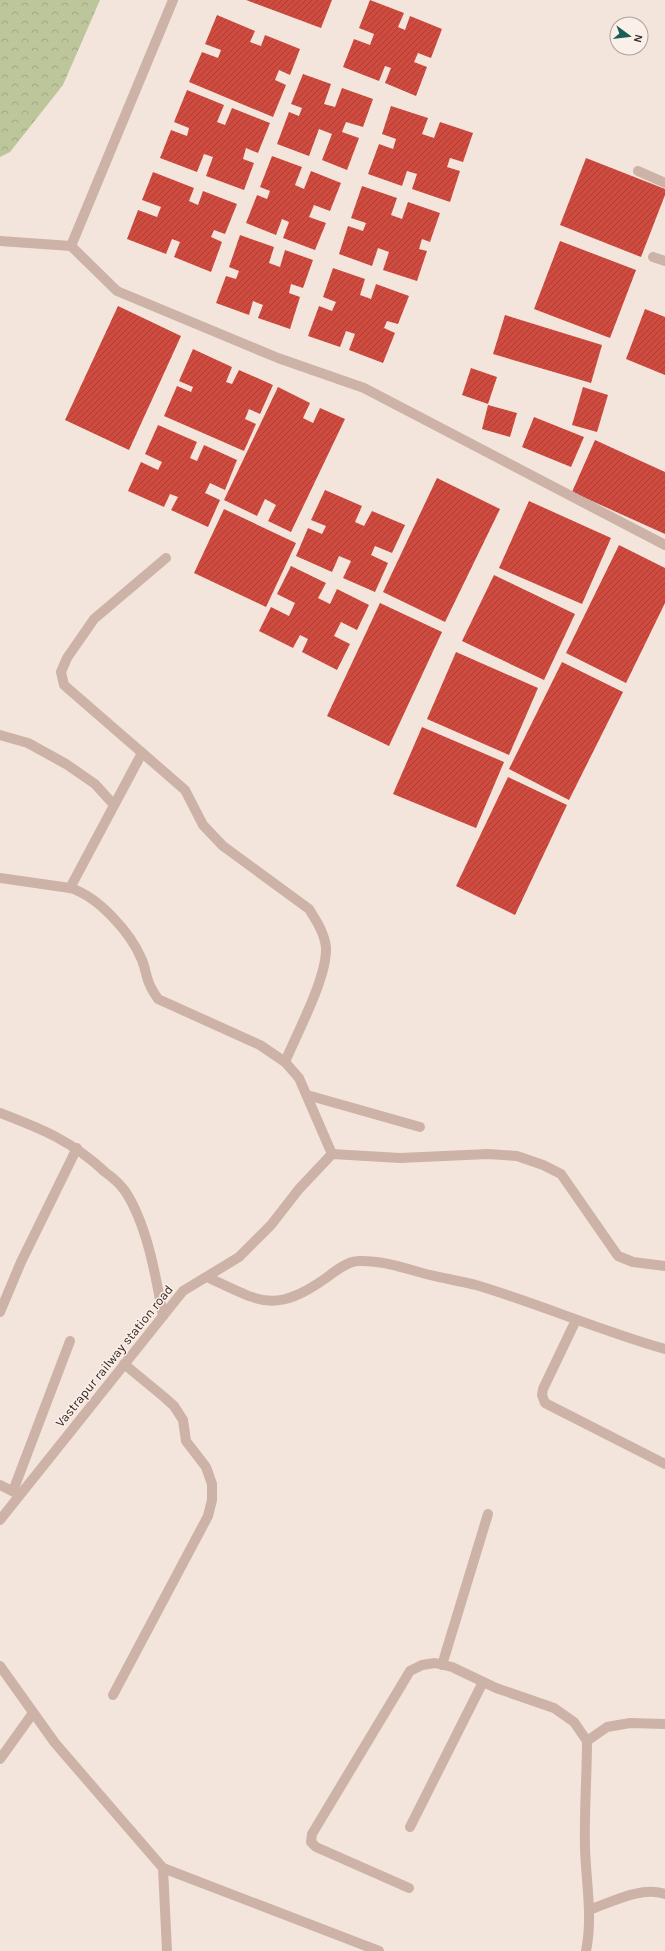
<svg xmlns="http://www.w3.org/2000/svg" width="665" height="1951" font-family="Karla,sans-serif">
<defs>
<pattern id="park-crowns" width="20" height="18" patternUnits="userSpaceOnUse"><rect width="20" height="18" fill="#bdc59a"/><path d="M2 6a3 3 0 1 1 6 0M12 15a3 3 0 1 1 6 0" fill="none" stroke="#a3a985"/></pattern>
<pattern id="building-hatch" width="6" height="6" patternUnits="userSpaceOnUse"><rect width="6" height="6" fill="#cf4b3f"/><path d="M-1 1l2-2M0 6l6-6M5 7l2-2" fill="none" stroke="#a93f35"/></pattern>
</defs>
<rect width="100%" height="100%" fill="#f4e5dc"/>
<!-- park -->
<polygon fill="url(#park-crowns)" points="0,0 100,0 63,85 10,152 0,157"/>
<!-- building -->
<g fill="url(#building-hatch)">
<polygon points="246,0 332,0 321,28"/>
<polygon points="370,0 404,13 398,27 405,30 410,16 442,29 431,58 418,53 414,62 427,67 416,96 385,83 391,68 385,66 379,81 343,67 354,39 370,45 374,34 359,28"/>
<polygon points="217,15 255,31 250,42 261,46 265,35 300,49 290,75 279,70 275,80 286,85 273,117 189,82 202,52 218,58 221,50 205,44"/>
<polygon points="303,74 331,84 324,104 335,107 342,88 373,99 363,127 346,122 342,132 359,138 347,170 322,160 332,134 319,129 309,156 277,144 289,112 299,116 302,108 291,104"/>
<polygon points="187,90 224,105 217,122 225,125 232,108 270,123 258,153 246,148 243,159 254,163 244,190 206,176 213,157 204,154 197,172 160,158 171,130 187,136 189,128 174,122"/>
<polygon points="391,106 428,118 422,134 434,138 440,122 473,133 463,162 450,158 447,167 460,171 450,202 412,189 417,174 407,171 402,186 368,174 379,144 393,149 396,139 382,134"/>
<polygon points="272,156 302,167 295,185 304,189 311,171 341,183 330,211 314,205 309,217 326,223 315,250 283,238 289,222 282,219 276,235 246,223 257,195 267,199 270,191 260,187"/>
<polygon points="586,158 665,189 665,195 641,257 560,225"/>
<polygon points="153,172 194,188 189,201 198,205 203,191 237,204 225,234 214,230 211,237 222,242 211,272 174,257 180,242 172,239 166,254 127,239 138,210 157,217 161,207 142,200"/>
<polygon points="362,186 397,198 391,215 402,219 408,202 440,213 430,242 422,239 419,249 427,251 417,281 383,270 389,252 378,248 372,266 339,254 348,226 363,231 366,223 351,218"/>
<polygon points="240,235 274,247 269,263 280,267 285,250 313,260 303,288 291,284 289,293 300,297 290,329 258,318 263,305 253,301 249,315 216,303 226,276 236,279 239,271 229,267"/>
<polygon points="560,241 636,270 610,338 534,309"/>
<polygon points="333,268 365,279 360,295 371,299 376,284 409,296 398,324 387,321 384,328 395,333 383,363 349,350 355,334 346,331 340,347 308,336 319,306 332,311 336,302 323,297"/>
<polygon points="118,306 181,336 129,450 65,420"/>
<polygon points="645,309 665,317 665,375 626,359"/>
<polygon points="505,315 602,345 591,383 493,354"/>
<polygon points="193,349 232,367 226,382 232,384 239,370 273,385 260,414 249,409 245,419 256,424 244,451 164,416 177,386 191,392 193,387 179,381"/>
<polygon points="471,368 497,377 488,404 462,395"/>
<polygon points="278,387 310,403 303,418 313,423 320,408 345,419 291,532 268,521 276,505 265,499 257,516 224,500"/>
<polygon points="583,387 608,395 597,432 572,425"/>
<polygon points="488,405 517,413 510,437 482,429"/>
<polygon points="534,417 584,437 571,467 522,447"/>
<polygon points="158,425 197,442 190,458 197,461 204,445 237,460 225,490 210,483 205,493 220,500 208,527 171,510 178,497 170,494 164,507 128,491 141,462 158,470 162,462 145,454"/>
<polygon points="595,440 665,472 665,534 572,492"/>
<polygon points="437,478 500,509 445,622 383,592"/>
<polygon points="325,490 362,506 355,522 364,526 372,511 405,525 392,553 375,546 371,555 388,563 375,592 343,578 351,561 339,556 332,572 296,556 308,528 322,534 326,526 311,520"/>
<polygon points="529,501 611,538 582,604 499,568"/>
<polygon points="224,509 296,543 266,607 194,573"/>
<polygon points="619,545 665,568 665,603 626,683 566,653"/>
<polygon points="291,566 326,583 318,598 330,604 337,589 369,605 357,630 341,622 334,636 350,644 337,670 302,652 308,639 300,635 293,648 259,631 271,607 289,616 295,603 277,594"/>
<polygon points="494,575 575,614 544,680 462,641"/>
<polygon points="380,603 442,632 389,746 327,716"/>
<polygon points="456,652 538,688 509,755 427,719"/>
<polygon points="562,662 623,692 569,800 509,769"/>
<polygon points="422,727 504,762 476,828 393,794"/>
<polygon points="508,777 567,805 515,915 456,886"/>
</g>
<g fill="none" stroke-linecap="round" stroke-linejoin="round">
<!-- minor -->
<g stroke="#cdb2a7" stroke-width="10">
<polyline points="173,0 71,246 117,291 278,358 364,388 665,545"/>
<polyline points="638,171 665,183"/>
<polyline points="0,241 71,246"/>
<polyline points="653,257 665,261"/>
<path d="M166 558 94 619 67 658 61 672 64 685 185 790 203 825 223 846 309 909C316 920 325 934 326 948 327 978 297 1033 285 1062"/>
<polyline points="0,735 28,743 66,764 95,784 114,805"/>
<path d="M0 878 70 888C98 896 131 933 142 960 145 967 146 976 149 983 151 989 155 994 158 999L260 1045 285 1062 299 1078 332 1154"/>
<polyline points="70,888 142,753"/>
<polyline points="307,1095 420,1127"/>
<path d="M0 1113C42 1129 72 1141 105 1172 112 1177 120 1184 125 1191 147 1224 156 1277 163 1316"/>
<path d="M207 1277C259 1301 274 1315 326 1278 334 1272 348 1261 358 1261 381 1260 404 1268 426 1274 442 1278 459 1281 476 1285 540 1304 601 1331 665 1349"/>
<polyline points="0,1312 21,1262 77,1148"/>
<polyline points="576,1320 543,1389 542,1395 545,1403 665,1464"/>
<polyline points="0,1485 18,1494"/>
<polyline points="13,1491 70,1341"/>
<polyline points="442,1665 488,1514"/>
<polyline points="113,1695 208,1516 212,1500 212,1484 206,1467 186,1441 183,1420 174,1406 164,1397 124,1364"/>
<polyline points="0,1759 33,1713"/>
<polyline points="410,1827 483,1682"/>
<polyline points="163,1868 379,1951"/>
<polyline points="409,1888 316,1847 311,1842 312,1834 410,1671 422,1665 435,1663 452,1667 496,1688 554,1708 574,1722 587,1741"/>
<path d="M589 1910C612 1902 641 1886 665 1894"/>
<path d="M586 1951C593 1917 586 1882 585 1848 584 1812 587 1776 587 1741L607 1727 630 1723 665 1724"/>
</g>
<!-- tertiary -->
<g stroke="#cdb2a7" stroke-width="10">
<polyline points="0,1520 183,1291 239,1257 271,1225 299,1189 332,1154 400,1158 488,1154 517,1156 543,1165 561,1174 618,1256 633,1262 665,1266"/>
<polyline points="0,1666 55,1743 163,1868 167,1951"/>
</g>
</g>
<g text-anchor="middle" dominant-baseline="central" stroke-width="3" stroke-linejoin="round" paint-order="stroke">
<!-- street labels -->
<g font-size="13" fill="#392b28" stroke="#fbf0e9">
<text transform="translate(114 1356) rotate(-51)">Vastrapur railway station road</text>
</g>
</g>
<!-- north arrow -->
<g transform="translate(629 36) rotate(105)"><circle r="19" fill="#fbf0e9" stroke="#ada19c"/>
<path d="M0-3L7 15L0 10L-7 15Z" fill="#1a5e58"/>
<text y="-6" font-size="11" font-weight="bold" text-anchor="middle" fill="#392b28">N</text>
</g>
</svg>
